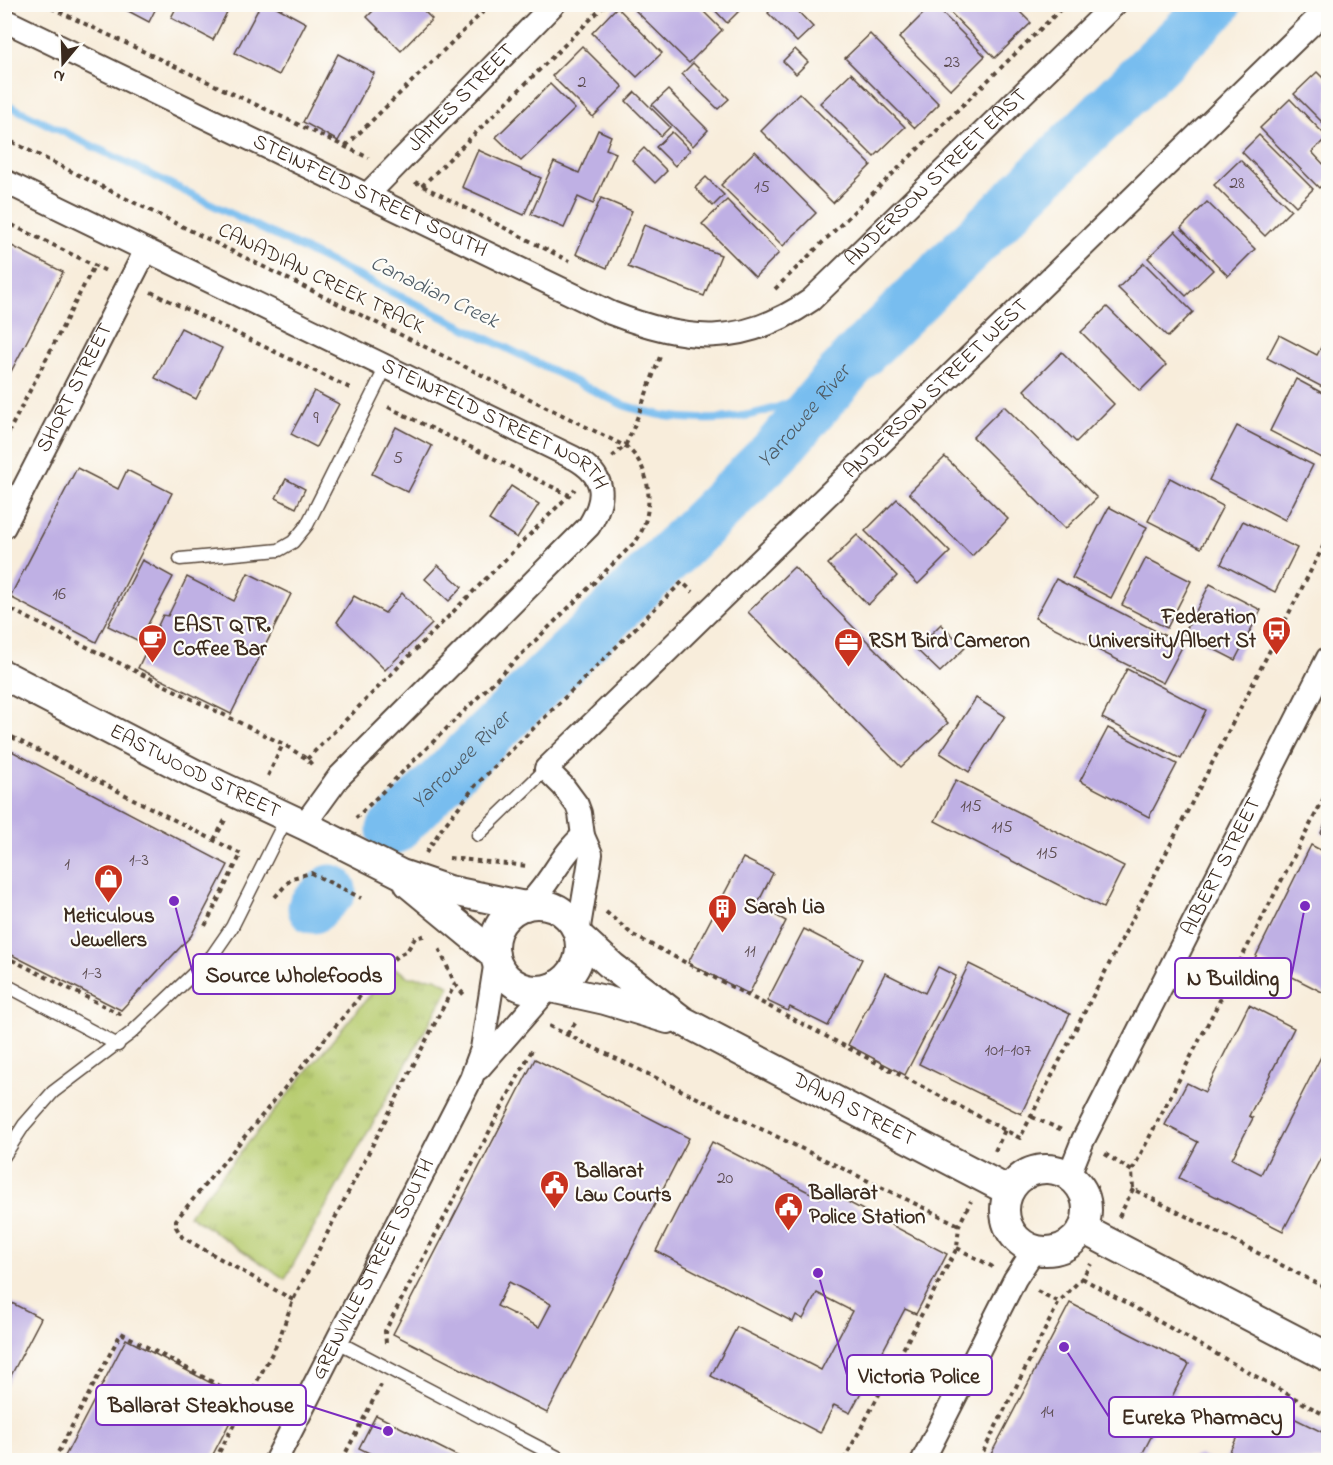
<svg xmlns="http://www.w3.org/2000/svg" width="1333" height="1465" font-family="'Indie Flower',sans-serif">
<defs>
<pattern id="grass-tufts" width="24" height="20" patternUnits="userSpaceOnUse" patternTransform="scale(1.5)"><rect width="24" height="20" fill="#b7cc70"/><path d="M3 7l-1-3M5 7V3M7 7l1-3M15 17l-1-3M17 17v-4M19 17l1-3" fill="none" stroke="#9eaf61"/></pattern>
</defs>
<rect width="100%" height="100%" fill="#fdfcf7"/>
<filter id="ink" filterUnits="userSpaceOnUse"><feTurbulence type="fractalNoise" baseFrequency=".0167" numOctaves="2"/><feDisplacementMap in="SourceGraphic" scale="12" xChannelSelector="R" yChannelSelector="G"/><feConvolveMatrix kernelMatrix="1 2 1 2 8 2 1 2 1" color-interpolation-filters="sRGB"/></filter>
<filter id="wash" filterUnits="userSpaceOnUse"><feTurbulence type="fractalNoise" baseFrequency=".008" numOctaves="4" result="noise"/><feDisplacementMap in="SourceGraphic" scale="24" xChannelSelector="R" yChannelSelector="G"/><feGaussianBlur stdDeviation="1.35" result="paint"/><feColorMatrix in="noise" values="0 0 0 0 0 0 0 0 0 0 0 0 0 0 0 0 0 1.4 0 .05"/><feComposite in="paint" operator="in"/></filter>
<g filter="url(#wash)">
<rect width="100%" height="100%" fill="#f8eddb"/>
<!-- grass -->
<polygon fill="url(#grass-tufts)" stroke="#797b47" stroke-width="1.5" points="393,967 409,977 436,978 450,986 285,1279 189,1215"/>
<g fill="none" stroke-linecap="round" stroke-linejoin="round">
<!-- stream -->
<path stroke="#78bdef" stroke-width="8" d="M4 103 623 405C684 426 750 425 808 394 825 385 841 371 856 358"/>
<!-- river -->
<g stroke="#78bdef" stroke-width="51">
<path id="s1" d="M392 830 775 452 856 358 1216 4"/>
<polyline points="313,908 331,890"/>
</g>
</g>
<g id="blocks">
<!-- building -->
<g fill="#bfb0e4" fill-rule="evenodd">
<polygon points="115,4 158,4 149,22"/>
<polygon points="178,4 231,4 213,40 171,18"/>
<polygon points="261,4 271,4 306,23 279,75 235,53"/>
<polygon points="639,4 696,4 722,30 689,63 634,9"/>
<polygon points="709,4 746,4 727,23"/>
<polygon points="776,4 791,4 813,27 797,42 768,13"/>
<polygon points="933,4 985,56 951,90 899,38"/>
<polygon points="942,4 1012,4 1031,23 995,58"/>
<polygon points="379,5 418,5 432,19 401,51 367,17"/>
<polygon points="617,7 662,53 637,77 592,33"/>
<polygon points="870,34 939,104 915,128 845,58"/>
<polygon points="582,46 623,87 593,117 552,76"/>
<polygon points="795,49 808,62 796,74 783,61"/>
<polygon points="338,54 374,73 338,141 303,122"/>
<polygon points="693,63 729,99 718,109 682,74"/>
<polygon points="1317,72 1328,83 1328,128 1294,94"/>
<polygon points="851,73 905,127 874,157 820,103"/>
<polygon points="550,84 575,109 521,161 496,137"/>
<polygon points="668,90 708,130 693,146 652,105"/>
<polygon points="635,92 670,127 661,136 626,101"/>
<polygon points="799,93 871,165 833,203 761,131"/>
<polygon points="1290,99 1327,137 1312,152 1328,169 1328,179 1319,188 1260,128"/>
<polygon points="598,130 611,136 606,149 616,153 593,204 578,197 564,228 531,214 554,162 579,173"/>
<polygon points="672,132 690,150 675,166 656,147"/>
<polygon points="1259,135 1313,189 1296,206 1242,152"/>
<polygon points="644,148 667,171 655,183 632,160"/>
<polygon points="478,150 541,178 524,215 462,187"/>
<polygon points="755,151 816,213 783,246 721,185"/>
<polygon points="1240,160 1291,210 1265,236 1214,185"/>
<polygon points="706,177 724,195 713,206 695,188"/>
<polygon points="601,198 632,211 607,268 576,254"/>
<polygon points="727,200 779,253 755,277 702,224"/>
<polygon points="1207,202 1255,249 1228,276 1181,228"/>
<polygon points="644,225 721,255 704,296 628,267"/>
<polygon points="1175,231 1213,270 1186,296 1148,258"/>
<polygon points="4,242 63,272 4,385"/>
<polygon points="1144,263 1193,312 1168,337 1118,288"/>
<polygon points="1107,307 1166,365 1140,391 1081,332"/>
<polygon points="181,328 222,348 196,399 155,378"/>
<polygon points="1328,334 1328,390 1267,358 1279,335 1317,355"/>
<polygon points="1062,352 1114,404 1076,442 1024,390"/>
<polygon points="1296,379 1328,396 1328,449 1324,459 1270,431"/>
<polygon points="314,391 339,404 316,447 291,434"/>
<polygon points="1004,406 1097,498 1065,529 973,437"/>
<polygon points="1237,426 1313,465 1285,520 1209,480"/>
<polygon points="396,427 432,446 408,492 372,474"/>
<polygon points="945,457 1008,519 972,556 909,493"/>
<polygon points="77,468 118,489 127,470 172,493 96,642 10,597"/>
<polygon points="1170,478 1223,506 1201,548 1148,521"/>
<polygon points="286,479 305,489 296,508 276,498"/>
<polygon points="511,486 539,504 517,538 489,520"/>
<polygon points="897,499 950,552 918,584 865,531"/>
<polygon points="1109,507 1147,527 1111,598 1072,578"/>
<polygon points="1243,521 1297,548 1275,592 1221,564"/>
<polygon points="857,535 897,576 868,605 828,564"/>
<polygon points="1146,558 1191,581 1167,628 1122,605"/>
<polygon points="142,560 173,577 139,641 108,626"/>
<polygon points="438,565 462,587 449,601 425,579"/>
<polygon points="794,567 948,723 901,767 748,612"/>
<polygon points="248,573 291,594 231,714 138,668 163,615 168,616 187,577 234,601"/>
<polygon points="1056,579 1183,645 1163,683 1035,618"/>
<polygon points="1210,584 1261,610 1235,660 1184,634"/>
<polygon points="402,593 432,624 385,670 337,622 354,596 385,613"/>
<polygon points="941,624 965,648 940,672 916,649"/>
<polygon points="1127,669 1206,710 1181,759 1102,718"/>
<polygon points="976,698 1005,716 969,772 940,753"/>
<polygon points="1108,728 1177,764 1149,817 1080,781"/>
<polygon points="4,747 228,865 191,936 121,1010 4,951"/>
<polygon points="956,780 1124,866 1103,908 935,821"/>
<polygon points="1328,817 1328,837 1321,833"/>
<polygon points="1311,845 1328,854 1328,995 1255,958"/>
<polygon points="743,858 773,873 757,905 786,921 749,994 688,963"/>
<polygon points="804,929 862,959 828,1026 790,1007 788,1011 767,1001"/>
<polygon points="969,964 1070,1014 1021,1114 919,1064"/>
<polygon points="938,967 956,976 905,1075 848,1045 885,973 925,993"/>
<polygon points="1249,1005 1294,1028 1249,1116 1253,1118 1232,1159 1261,1174 1328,1043 1328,1144 1283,1231 1179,1178 1198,1142 1165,1125 1187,1083 1205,1092"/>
<path d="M535 1059 689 1138 547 1413 393 1334ZM509 1282 551 1304 539 1327 497 1306Z"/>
<polygon points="712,1142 820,1198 825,1190 947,1254 916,1314 905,1309 850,1413 834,1405 820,1433 711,1376 737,1327 821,1370 852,1311 817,1293 803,1319 796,1315 793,1322 656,1251"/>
<polygon points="4,1299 41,1318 4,1389"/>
<polygon points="1070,1303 1189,1364 1139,1460 988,1460"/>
<polygon points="126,1339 242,1399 210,1460 63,1460"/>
<polygon points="1257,1400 1328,1435 1328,1460 1225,1460"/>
<polygon points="376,1415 465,1460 383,1460 359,1448"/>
<polygon points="1200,1455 1214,1460 1185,1460"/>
</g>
</g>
</g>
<g filter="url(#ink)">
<use href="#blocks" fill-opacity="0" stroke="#57473a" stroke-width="1.5"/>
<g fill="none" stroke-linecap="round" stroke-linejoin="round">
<defs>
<g id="service">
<polyline points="180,559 279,550 293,542 307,525 386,367"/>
<polyline points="478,835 546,769"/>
<polyline points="4,984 118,1045"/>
<polyline points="4,1156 24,1125 53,1092 131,1033 212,956 232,927 287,817"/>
<polyline points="336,1341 563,1460"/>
</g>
<g id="minor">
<path id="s2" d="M4 20 611 313C686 342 742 348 811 300L1115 4"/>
<path id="s3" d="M4 181 574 458C606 476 607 497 589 526L338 778 304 825"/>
<path id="s4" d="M368 194 554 4"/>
<path id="s5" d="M4 527 146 250"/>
<path d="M527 905C550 885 560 855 583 836"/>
<path id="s6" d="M578 933 591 854 583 836 580 813 577 805 563 786 546 769 1328 8"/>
<polyline points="479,1068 548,989"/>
<path id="s7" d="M1069 1175 1083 1140 1328 658"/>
<path id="s8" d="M276 1460 471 1079 482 1049 496 960"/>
<polyline points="923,1460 1015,1279 1034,1250"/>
</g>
<g id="tertiary">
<path id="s9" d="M4 675 195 774 304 825 401 874 448 890 525 906"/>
<polyline points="409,884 495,955"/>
<circle cx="537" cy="947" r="43"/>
<path id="s10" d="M579 936 613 967 683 1021 1009 1191"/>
<polyline points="551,988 605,1000 668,1019"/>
<circle cx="1046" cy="1210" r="41"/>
<polyline points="1083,1229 1328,1357"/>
</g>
</defs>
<!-- service casing -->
<use href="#service" stroke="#57473a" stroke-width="15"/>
<!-- minor casing -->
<use href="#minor" stroke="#57473a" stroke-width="26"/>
<!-- tertiary casing -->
<use href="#tertiary" stroke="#57473a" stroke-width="32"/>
<!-- path -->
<g stroke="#57473a" stroke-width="4" stroke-dasharray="4.5 4.5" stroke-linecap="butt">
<polyline points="43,4 369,158"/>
<path d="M4 138 625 446C653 466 655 514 636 541L356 818"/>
<polyline points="346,146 491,4"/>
<polyline points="415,182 569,261"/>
<polyline points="422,186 606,4"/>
<polyline points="4,221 106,271"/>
<polyline points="775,289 1066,4"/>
<polyline points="151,292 352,389"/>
<polyline points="388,407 569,495"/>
<polyline points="4,441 94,266"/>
<polyline points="612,457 625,446 633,429 661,354"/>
<polyline points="4,606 283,744 307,759 314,767"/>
<polyline points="4,733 241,854 205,926"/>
<polyline points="307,759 575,489"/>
<polyline points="268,776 283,744"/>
<polyline points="1328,790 1132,1171 1133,1189 1328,1289"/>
<polyline points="214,840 225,820"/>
<polyline points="426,853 440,831 475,786 682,582 693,592"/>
<polyline points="449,858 528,866"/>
<polyline points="275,897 292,878 311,873 361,898"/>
<polyline points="606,912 633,935 1020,1138 1328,537"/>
<polyline points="4,956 120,1014 121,1013"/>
<polyline points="455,984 465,996"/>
<polyline points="549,1026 959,1225"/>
<polyline points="567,1034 577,1021"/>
<polyline points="1032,1117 1062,1130"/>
<polyline points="995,1151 1005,1130"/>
<polyline points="1105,1154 1132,1171"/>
<polyline points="1119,1217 1133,1189"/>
<polyline points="957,1248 993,1267"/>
<polyline points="1082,1278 1328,1417"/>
<polyline points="1037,1291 1059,1302"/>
<polyline points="293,1300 182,1237 176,1227 176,1220 380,972 397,956 407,951 415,938 427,935"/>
<polyline points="386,1343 385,1331 533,1048"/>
<polyline points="54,1460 121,1333 246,1400"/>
<polyline points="215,1460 278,1342 293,1300 455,984 438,946"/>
<polyline points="342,1460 381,1385"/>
<polyline points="844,1460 957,1248 959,1225 971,1201"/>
<polyline points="979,1460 1059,1302 1082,1278 1091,1264"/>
</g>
<!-- service -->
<use href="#service" stroke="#fff" stroke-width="12"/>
<!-- minor -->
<use href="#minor" stroke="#fff" stroke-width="22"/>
<!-- tertiary -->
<use href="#tertiary" stroke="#fff" stroke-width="28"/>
</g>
</g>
<!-- icons -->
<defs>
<symbol id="bus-pin" viewBox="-11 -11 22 30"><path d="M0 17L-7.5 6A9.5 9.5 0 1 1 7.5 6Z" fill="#c8321e" stroke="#fdfcf7"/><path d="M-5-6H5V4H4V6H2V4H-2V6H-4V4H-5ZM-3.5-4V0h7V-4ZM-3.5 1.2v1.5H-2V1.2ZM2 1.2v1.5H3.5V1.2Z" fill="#fff"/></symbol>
<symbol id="cafe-pin" viewBox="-11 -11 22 30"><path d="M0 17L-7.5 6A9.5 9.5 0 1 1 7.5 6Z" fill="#c8321e" stroke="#fdfcf7"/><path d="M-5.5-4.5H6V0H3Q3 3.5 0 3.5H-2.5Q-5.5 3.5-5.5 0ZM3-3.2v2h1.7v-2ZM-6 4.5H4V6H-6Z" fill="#fff"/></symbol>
<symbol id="office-pin" viewBox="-11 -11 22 30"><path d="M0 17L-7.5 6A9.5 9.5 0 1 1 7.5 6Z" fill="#c8321e" stroke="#fdfcf7"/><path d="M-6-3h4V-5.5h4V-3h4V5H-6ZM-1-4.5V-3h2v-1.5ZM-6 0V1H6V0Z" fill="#fff"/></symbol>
<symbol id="shop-pin" viewBox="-11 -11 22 30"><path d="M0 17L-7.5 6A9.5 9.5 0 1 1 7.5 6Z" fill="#c8321e" stroke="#fdfcf7"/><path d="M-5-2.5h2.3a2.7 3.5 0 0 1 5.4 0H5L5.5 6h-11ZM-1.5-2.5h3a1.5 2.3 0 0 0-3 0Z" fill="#fff"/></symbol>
<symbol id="building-pin" viewBox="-11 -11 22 30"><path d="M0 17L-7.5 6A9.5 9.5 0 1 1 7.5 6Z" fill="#c8321e" stroke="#fdfcf7"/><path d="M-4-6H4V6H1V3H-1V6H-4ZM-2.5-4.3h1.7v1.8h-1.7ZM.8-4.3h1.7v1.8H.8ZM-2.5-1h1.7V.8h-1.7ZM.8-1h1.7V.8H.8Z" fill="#fff"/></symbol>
<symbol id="civic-pin" viewBox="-11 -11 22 30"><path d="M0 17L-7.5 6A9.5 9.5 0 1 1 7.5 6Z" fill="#c8321e" stroke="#fdfcf7"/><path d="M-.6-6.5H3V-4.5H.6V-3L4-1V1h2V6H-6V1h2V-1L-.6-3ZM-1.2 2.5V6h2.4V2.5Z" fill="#fff"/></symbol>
</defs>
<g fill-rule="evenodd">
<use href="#bus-pin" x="1260" y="614" width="33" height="45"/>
<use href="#cafe-pin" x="136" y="622" width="33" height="45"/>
<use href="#office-pin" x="832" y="626" width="33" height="45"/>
<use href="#shop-pin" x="92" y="862" width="33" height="45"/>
<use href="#building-pin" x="706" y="892" width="33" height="45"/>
<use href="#civic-pin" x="538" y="1168" width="33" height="45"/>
<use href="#civic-pin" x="772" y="1190" width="33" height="45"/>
</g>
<g text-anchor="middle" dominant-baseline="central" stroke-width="4.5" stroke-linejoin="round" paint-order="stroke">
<!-- number labels -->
<g font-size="18" fill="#5c4c50">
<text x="952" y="63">23</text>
<text x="582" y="83">2</text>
<text x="1237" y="184">28</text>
<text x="762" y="188">15</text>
<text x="316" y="419">9</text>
<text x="398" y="459">5</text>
<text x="59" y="595">16</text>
<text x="971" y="807">115</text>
<text x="1002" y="828">115</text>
<text x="1047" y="854">115</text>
<text x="139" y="861">1-3</text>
<text x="67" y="865">1</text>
<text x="750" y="952">11</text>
<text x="92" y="974">1-3</text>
<text x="1008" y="1051">101-107</text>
<text x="725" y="1179">20</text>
<text x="1047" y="1413">14</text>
</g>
<!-- street labels -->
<g font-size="21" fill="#3b2a1e" stroke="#fdfcf7">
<text stroke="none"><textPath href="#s4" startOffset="134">JAMES STREET</textPath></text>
<text stroke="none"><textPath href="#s2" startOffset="1060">ANDERSON STREET EAST</textPath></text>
<text stroke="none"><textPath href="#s2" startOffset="406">STEINFELD STREET SOUTH</textPath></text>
<text transform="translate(321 279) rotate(26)">CANADIAN CREEK TRACK</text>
<text stroke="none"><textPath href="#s5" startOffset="156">SHORT STREET</textPath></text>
<text stroke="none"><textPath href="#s6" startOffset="724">ANDERSON STREET WEST</textPath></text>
<text stroke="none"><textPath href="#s3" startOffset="548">STEINFELD STREET NORTH</textPath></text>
<text stroke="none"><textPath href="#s9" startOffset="214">EASTWOOD STREET</textPath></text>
<text stroke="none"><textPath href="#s7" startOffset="344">ALBERT STREET</textPath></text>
<text stroke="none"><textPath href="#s10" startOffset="327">DANA STREET</textPath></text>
<text stroke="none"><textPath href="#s8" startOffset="214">GRENVILLE STREET SOUTH</textPath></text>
</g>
<!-- poi labels -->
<g font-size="21" font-weight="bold" fill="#3b2a1e" stroke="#fdfcf7" text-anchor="start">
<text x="1256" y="618" text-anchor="end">Federation<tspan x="1256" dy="24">University/Albert St</tspan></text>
<text x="173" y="626">EAST QTR.<tspan x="173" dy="24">Coffee Bar</tspan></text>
<text x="869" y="642">RSM Bird Cameron</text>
<text x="744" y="908">Sarah Lia</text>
<text x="109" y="917" text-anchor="middle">Meticulous<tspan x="109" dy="24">Jewellers</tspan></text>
<text x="575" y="1172">Ballarat<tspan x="575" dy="24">Law Courts</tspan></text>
<text x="809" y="1194">Ballarat<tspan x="809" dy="24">Police Station</tspan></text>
</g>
<!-- water labels -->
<g font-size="22" font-style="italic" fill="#505d67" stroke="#fdfcf7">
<text transform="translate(434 293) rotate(26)">Canadian Creek</text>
<text stroke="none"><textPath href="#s1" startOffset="584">Yarrowee River</textPath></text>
<text stroke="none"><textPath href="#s1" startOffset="98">Yarrowee River</textPath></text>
</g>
</g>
<!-- callouts -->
<path fill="none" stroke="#7b2cbf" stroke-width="2" d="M174 901L193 974M1305 906L1291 978M818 1273L847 1375M388 1431L306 1405M1064 1347L1109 1417"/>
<g fill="#7b2cbf" stroke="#fdfcf7" stroke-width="2">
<circle cx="174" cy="901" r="6"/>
<circle cx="1305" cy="906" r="6"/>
<circle cx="818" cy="1273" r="6"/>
<circle cx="388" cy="1431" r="6"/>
<circle cx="1064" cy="1347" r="6"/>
</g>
<g fill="#fdfcf7" stroke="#7b2cbf" stroke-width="2">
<rect x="193" y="954" width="202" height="40" rx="6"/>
<rect x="1175" y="958" width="116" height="40" rx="6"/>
<rect x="847" y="1355" width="145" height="40" rx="6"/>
<rect x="96" y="1385" width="210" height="40" rx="6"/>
<rect x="1109" y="1397" width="185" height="40" rx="6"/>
</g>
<g font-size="22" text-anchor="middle" font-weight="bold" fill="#3b2a1e">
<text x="294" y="982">Source Wholefoods</text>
<text x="1233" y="985">N Building</text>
<text x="919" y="1383">Victoria Police</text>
<text x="201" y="1412">Ballarat Steakhouse</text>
<text x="1202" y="1424">Eureka Pharmacy</text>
</g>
<!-- margin -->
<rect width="1333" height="1465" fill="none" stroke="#fdfcf7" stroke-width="24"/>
<!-- north arrow -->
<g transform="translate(63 63) rotate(199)" stroke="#fdfcf7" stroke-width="4.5" paint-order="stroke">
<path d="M0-4.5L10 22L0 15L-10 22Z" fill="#3b2a1e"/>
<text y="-9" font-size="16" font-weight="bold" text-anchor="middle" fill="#3b2a1e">N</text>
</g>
</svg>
